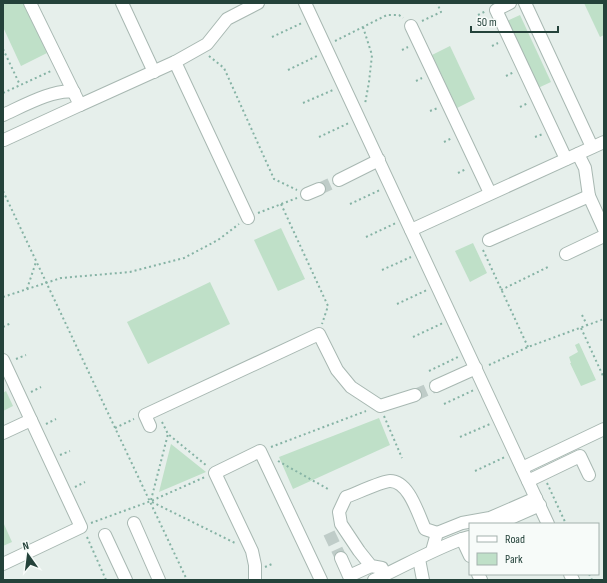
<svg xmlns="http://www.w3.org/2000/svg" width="607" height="583" font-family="'Sofia Sans Condensed',sans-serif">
<rect width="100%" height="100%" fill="#e6efeb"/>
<!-- green -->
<g fill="#bfe0c8">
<polygon points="3,3 24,3 47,53 21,66 3,27"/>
<polygon points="584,3 603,3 604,6 604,35 600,37"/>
<polygon points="520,15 551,82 538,88 507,21"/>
<polygon points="450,46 475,99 457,108 432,55"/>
<polygon points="281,228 305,279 278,291 254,240"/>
<polygon points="473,243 487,273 470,282 455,251"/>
<polygon points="210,282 230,324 148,364 127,322"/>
<polygon points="579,343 596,380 581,386 570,363 571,363 569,357 578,352 575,345"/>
<polygon points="6,391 13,406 3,411 3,393"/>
<polygon points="379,418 390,445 293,489 279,457"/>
<polygon points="171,444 206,472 159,492"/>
<polygon points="3,522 12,542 3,546"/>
</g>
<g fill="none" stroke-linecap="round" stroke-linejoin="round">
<!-- minor-tunnel -->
<g stroke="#bfccc8" stroke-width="12" stroke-dasharray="12 6" stroke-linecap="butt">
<polyline points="319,189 339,180"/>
<polyline points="415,395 436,386"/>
<polyline points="329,533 341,558"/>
</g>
<defs>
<g id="minor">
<polyline points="30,3 80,105 175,62 207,44 227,19 258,3"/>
<polyline points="122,3 154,72"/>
<polyline points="305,3 548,524"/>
<polyline points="510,3 496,10 566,159"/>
<polyline points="525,3 592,147"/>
<polyline points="411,26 490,193"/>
<polyline points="175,62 248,218"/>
<path d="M3 115C21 107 55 88 74 92"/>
<polyline points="4,140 80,105"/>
<polyline points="578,154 585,168 589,196 604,229"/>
<polyline points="339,180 379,160"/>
<polyline points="307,194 319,189"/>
<polyline points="411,230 604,142"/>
<polyline points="489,240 589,196"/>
<polyline points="566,254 604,236"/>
<polyline points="3,360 81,527 3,564"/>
<polyline points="436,386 476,368"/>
<polyline points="150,426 145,415 319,334 337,370 351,387 380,406 415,395"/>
<polyline points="3,433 31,420"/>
<polyline points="522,468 604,429"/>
<polyline points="528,481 580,456 589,475"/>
<polyline points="134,523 159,580"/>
<polyline points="497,524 540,505"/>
<polyline points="105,535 126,580"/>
<polyline points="469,537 462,539 470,556"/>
<polyline points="432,551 437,533 462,523 490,518 536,498"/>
<polyline points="341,558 349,576 371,566"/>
<polyline points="419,559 423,580"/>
<polyline points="478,574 481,580"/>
<polyline points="570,574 573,580"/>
<path d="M385 575 382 568 371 566 359 551 341 524 339 512 346 497C355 494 382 481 390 481 409 481 418 514 425 529L437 533"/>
<polyline points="255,580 255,565 252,551 215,473 260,451 321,580"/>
<path d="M374 580C404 566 432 550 462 539"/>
</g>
</defs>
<!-- minor casing -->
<use href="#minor" stroke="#a8b8b2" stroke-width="14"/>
<!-- path -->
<g stroke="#86b3a5" stroke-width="2" stroke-dasharray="2 3" stroke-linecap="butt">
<polyline points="478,15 486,11"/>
<polyline points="422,21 441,12 437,3"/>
<polyline points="363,27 372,55 369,82 365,104"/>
<polyline points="272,37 302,23"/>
<polyline points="335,41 387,15 399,15 403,18"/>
<polyline points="492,46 498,43"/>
<polyline points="3,49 20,85"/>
<polyline points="402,50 408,47"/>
<polyline points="209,56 224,68 274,179 297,190"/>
<polyline points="288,70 317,56"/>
<polyline points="506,76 514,72"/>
<polyline points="416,81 422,78"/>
<polyline points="3,93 51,71"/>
<polyline points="303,103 333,90"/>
<polyline points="520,107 528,103"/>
<polyline points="430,111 438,108"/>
<polyline points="319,137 349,123"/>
<polyline points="535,137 543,134"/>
<polyline points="444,142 452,138"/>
<polyline points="458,173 466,169"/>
<polyline points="3,191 187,580"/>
<polyline points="281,204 328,306 322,324"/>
<polyline points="350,204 380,190"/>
<polyline points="258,213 297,198"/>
<polyline points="366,237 396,223"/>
<polyline points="483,250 528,347"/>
<polyline points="382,270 411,257"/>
<polyline points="27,289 36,262"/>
<polyline points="501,290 548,267"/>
<polyline points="3,297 61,278 130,272 184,258 218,240 239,224"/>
<polyline points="397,304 427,290"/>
<polyline points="582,315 587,325"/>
<polyline points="3,327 11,323"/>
<polyline points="581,328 604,378"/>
<polyline points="413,337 443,323"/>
<polyline points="16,359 26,355"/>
<polyline points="489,365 528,347 604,319"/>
<polyline points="429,371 458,357"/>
<polyline points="31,392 41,387"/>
<polyline points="444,404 474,390"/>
<polyline points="384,416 402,458"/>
<polyline points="162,422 168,434 207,466"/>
<polyline points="46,424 56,419"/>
<polyline points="115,428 134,419"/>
<polyline points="460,437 490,424"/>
<polyline points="271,447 366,411"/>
<polyline points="60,455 70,451"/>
<polyline points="278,461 328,489"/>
<polyline points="475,471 505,457"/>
<polyline points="547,483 566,524"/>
<polyline points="75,487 85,482"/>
<polyline points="151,500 168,434"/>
<polyline points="152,502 235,543"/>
<polyline points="91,523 151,501 205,477"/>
<polyline points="87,537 106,580"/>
<polyline points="265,567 272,564"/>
<polyline points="589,574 592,580"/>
</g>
<!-- minor -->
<use href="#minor" stroke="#fff" stroke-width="12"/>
</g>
<!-- border -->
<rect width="607" height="583" fill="none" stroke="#24423a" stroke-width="8"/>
<!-- legend -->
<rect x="469" y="523" width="130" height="52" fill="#f7fbf9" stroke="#a3b1ad"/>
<rect x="477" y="536" width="20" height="6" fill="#ffffff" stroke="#a3b1ad"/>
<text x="505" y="543" font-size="12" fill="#24423a">Road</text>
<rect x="477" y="553" width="20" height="12" fill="#bfe0c8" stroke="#a3b1ad"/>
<text x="505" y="563" font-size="12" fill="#24423a">Park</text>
<!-- north arrow -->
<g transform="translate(28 555) rotate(346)" stroke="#f7fbf9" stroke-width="3" paint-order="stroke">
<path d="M0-3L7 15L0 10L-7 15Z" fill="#24423a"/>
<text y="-6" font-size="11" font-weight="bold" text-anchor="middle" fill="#24423a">N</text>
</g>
<!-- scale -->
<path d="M471 26v6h87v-6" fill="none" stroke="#24423a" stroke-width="2"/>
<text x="477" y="26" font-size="12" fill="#24423a" stroke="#f7fbf9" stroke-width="3" paint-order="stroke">50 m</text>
</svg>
